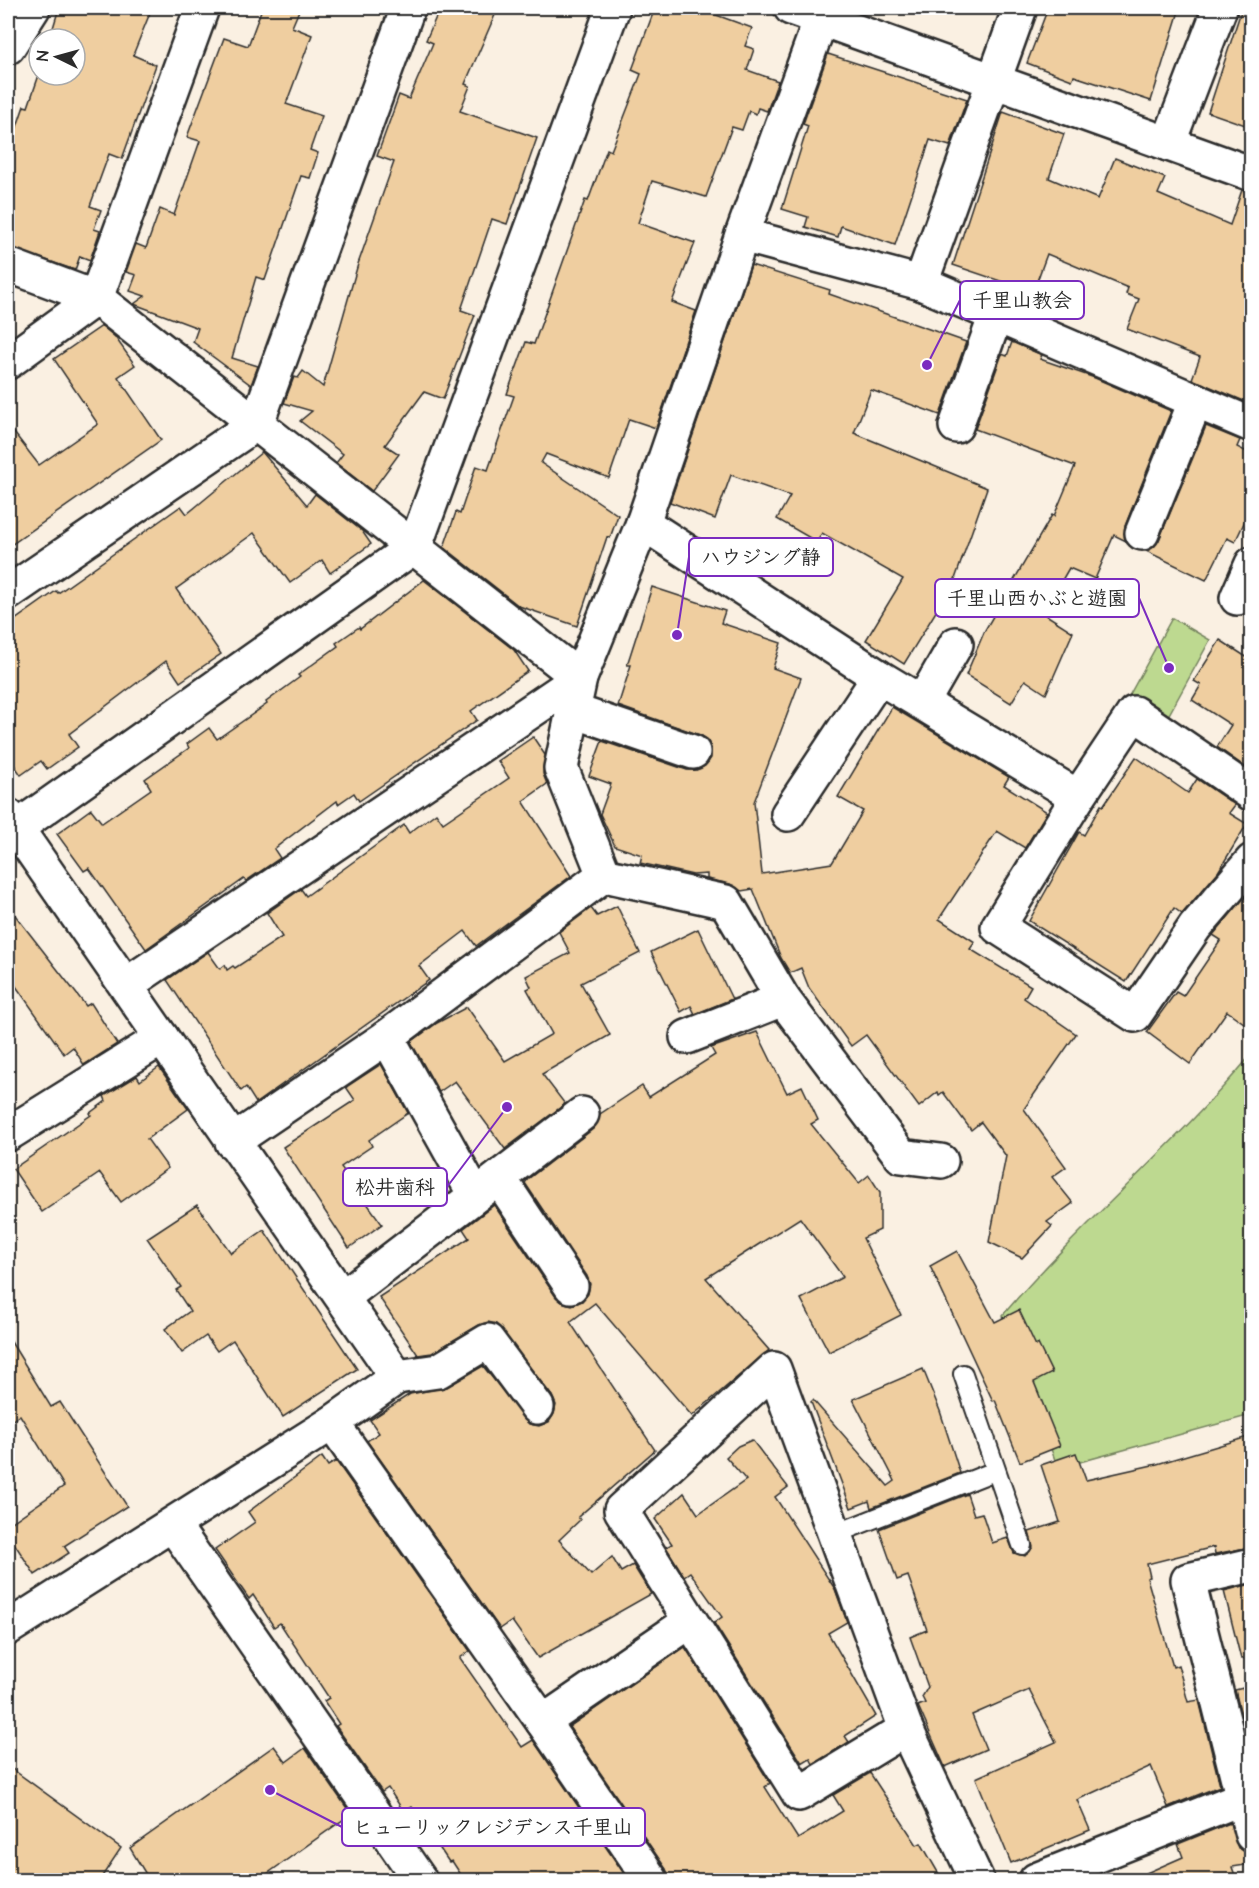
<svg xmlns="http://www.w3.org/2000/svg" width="1259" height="1888" font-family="'Architects Daughter','Klee One',sans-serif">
<rect width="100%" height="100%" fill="#faf0e2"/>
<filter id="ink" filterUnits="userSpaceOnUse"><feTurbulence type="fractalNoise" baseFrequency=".0167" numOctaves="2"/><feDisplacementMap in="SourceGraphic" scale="12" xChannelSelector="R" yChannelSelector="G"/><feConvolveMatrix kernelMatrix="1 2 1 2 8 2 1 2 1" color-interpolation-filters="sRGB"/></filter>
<g filter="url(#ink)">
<!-- green -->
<g fill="#bdd990" stroke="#74825e" stroke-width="1.5">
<polygon points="1172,618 1210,640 1167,718 1129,696"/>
<path d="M1251 1055V1415L1058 1468 1002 1316C1080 1224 1174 1147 1251 1055Z"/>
</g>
<!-- building -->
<g fill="#efcea0" stroke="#2b2b2b" stroke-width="1.5">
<polygon points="59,8 152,8 133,55 156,65 122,159 109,154 90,206 101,210 94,229 100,231 90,260 80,256 75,270 8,247 8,153 24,106 28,107 39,75 75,75 75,39 50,38"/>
<polygon points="262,8 300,8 292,27 312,35 286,104 322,116 310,150 318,153 310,178 301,176 265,280 256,277 232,358 258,366 251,385 193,342 198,328 134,304 145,296 130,291 136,275 126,272 136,244 146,248 160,209 174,215 200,141 187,137 224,38 248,46"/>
<polygon points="440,8 498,8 465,84 470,86 460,111 537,138 507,224 492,219 461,310 475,315 443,399 424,392 385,445 399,454 372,491 336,463 343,454 300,421 312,411 284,403 294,377 298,378 303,371 323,387 358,264 394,162 377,156 399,95 409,99 433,43 426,40"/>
<polygon points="655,8 697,8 752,28 745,46 754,49 747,70 778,81 767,111 758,108 756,114 749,111 742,130 732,127 706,197 652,181 638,223 695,243 672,302 696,311 656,428 629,419 609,478 546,454 541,463 618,515 610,538 607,537 577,626 519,606 444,547 456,512 460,514 476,466 488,470 514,396 507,394 526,342 534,344 585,200 588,201 607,149 611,151 641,74 632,70"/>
<polygon points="1048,8 1180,8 1151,101 1074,76 1072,80 1027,63"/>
<polygon points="1242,8 1251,8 1251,127 1208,112"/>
<polygon points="828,54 967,99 950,146 930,140 895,245 841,226 838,237 805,227 808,217 782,209 808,126 803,124"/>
<polygon points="1003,112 1064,134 1049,178 1098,199 1115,158 1165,178 1158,194 1230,225 1242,190 1251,192 1251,404 1192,379 1200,357 1127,329 1139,299 1126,294 1128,288 1047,254 1033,292 953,265"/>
<polygon points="751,265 830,290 829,294 966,342 940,415 871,390 854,433 987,488 954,582 904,664 866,640 903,579 822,533 817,542 777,519 790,496 731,475 715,519 670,502"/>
<polygon points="102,326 115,337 135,365 118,377 161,440 8,547 8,425 39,465 98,424 54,359"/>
<polygon points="1012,342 1042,355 1040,359 1095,378 1171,411 1125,526 1126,541 1114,535 1095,579 1069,568 1043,613 1073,632 1046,694 1025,680 1011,703 966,675 985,630 1052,515 1054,516 1075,466 975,429 1002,354 1007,356"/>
<polygon points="1206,426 1240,440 1237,447 1251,454 1251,508 1235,542 1227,538 1206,580 1146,551 1154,547 1159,540"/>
<polygon points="262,452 307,505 315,494 362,531 371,544 330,573 322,560 290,583 254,533 176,589 221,654 180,682 166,661 69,734 78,747 47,769 41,761 21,775 8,756 8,625 56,591 58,593 181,506 187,514"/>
<polygon points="424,580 514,650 528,671 471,711 477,720 359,801 354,793 338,804 337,801 274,849 280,858 246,881 244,879 146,949 89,868 84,871 57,834 91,809 102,823 151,789 145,779 189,748 187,744 209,728 217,739 267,704 266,702 300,677 298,675 338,646 336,643 359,627 360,629"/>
<polygon points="652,587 725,611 721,623 781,643 773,668 801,678 754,802 762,874 832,863 863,811 838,797 892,707 1009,777 1004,785 1047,812 1025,848 997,831 939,919 975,942 970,949 1031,986 1024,998 1076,1034 1024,1109 1066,1167 1052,1177 1073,1203 1047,1222 1052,1226 1022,1258 989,1242 1006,1156 981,1122 971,1130 943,1092 939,1095 938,1092 919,1107 866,1035 851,1046 809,988 801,968 790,973 781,958 753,889 741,891 730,884 707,879 707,874 693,875 640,863 642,855 615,846 600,814 611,784 589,776 602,741 687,770 696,770 705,766 711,758 711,748 707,739 700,735 618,706 631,665 627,665"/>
<polygon points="1220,640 1251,660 1251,771 1217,747 1231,725 1192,700 1201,685 1194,681"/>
<polygon points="533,737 545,755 543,774 547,784 523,801 571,876 476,946 465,931 419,966 429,980 256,1103 246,1087 241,1091 167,980 208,952 220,969 225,965 227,970 233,966 235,968 282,937 267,913 301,889 306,896 404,825 409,833 436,813 443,823 509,778 498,761"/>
<polygon points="1136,757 1188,793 1197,779 1235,805 1229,813 1247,824 1218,872 1182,914 1174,908 1126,982 1029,921 1079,832 1084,835 1101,805 1103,806"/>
<polygon points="1251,895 1251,1028 1227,1011 1190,1064 1147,1032 1176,992 1183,996 1221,940 1213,935 1245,897 1248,900"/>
<polygon points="8,906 86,1006 91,1003 117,1044 84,1065 73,1047 64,1054 8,975"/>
<polygon points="617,906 640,953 581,983 610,1035 542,1074 565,1104 505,1149 455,1081 439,1092 411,1042 437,1023 467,1007 505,1061 552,1034 527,989 531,987 526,976 570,953 559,932 591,908 597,916"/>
<polygon points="698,929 732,999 695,1014 691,1006 681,1012 651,952"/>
<polygon points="757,1032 787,1093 802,1086 818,1120 811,1124 859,1183 869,1175 880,1192 880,1230 863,1238 901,1315 829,1352 801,1299 843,1277 800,1218 706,1278 769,1350 692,1416 595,1303 570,1322 655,1450 578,1517 580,1520 559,1540 591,1575 612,1557 621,1572 633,1565 651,1594 538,1658 512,1621 500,1629 367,1441 379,1433 370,1420 410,1394 447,1387 483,1366 529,1424 539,1426 549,1422 554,1414 556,1405 552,1396 496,1324 488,1322 479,1325 432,1353 418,1355 379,1297 469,1238 463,1229 494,1205 556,1297 562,1302 572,1305 582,1301 588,1294 590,1284 587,1276 525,1183 528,1179 593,1129 600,1114 642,1086 649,1097 715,1055 711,1048"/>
<polygon points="381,1064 408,1113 369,1140 372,1146 341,1167 382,1224 349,1248 283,1147 355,1100 346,1087"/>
<polygon points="159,1067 188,1109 147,1139 168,1168 121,1202 100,1173 42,1212 13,1169 91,1115 90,1113 106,1101 104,1096 137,1076 140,1081"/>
<polygon points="197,1205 231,1253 264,1230 357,1369 283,1417 233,1340 217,1351 206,1336 182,1353 165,1329 190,1311 176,1290 181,1287 147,1238"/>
<polygon points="957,1251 995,1322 1019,1310 1036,1346 1038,1344 1052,1373 1034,1382 1060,1446 1020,1462 995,1400 993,1401 930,1266"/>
<polygon points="8,1337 51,1407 60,1402 127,1506 64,1546 69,1553 35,1575 8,1534 8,1525 64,1486 20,1415 8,1423"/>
<polygon points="923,1369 940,1411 960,1473 871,1508 869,1501 851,1508 811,1402 813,1400 888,1486 895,1481 853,1399"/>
<polygon points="1251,1436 1251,1547 1215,1554 1214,1547 1147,1564 1150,1577 1147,1578 1173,1667 1178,1665 1188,1702 1199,1700 1220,1786 1168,1807 1151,1766 1077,1800 1090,1830 1011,1863 976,1778 1056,1742 1029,1690 972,1715 986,1749 945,1767 918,1706 925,1703 922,1697 928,1687 910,1637 927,1630 908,1576 897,1580 879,1529 967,1494 974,1515 982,1513 992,1543 1008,1538 1014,1553 1025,1556 1033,1547 1029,1532 1060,1522 1041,1465 1076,1453 1086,1480 1157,1464"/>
<polygon points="752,1440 788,1487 775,1497 835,1589 847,1622 828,1633 876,1716 845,1736 849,1742 813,1764 810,1758 802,1763 714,1623 722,1617 690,1572 684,1576 666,1547 672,1544 655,1519 684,1493 698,1514 746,1480 726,1457 738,1446"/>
<polygon points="322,1457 328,1466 336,1461 470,1651 460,1658 522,1747 533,1740 629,1881 465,1881 452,1861 449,1862 412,1807 404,1812 388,1788 382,1792 336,1726 339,1724 324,1701 329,1698 280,1623 274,1627 253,1595 249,1599 215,1550 255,1522 248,1512"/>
<polygon points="1251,1584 1251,1657 1241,1659 1224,1591"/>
<polygon points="685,1647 770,1783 765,1787 798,1839 843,1811 833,1795 870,1773 917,1845 921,1843 943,1881 669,1881 666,1869 569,1727"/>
<polygon points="1251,1686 1251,1756 1235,1690"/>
<polygon points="274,1746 286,1762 305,1748 351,1814 257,1881 150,1881 130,1848"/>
<polygon points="8,1766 121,1848 99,1881 8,1881"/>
<polygon points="1230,1823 1238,1848 1251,1853 1251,1864 1232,1867 1237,1881 1128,1881 1183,1857 1178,1844"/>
</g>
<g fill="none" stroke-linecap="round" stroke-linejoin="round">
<defs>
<g id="service">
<polyline points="963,1374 1022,1545"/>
<polyline points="835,1534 995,1471"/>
</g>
<g id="minor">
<polyline points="791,8 1252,174"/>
<polyline points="825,8 742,235 643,523 580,678 561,768 604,875 726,902 783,999 901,1156 941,1161"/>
<polyline points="8,47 33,8"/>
<polyline points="1168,144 1220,8"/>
<polyline points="742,235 921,283 1252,425"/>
<polyline points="8,265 96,298 580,678 126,985"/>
<polyline points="921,283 1020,8"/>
<polyline points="8,362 96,298 202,8"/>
<polyline points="956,426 996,315"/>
<polyline points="643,523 879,677 1078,797"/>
<polyline points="1142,533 1196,400"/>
<polyline points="8,593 257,423 408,8"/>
<polyline points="1237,598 1252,564"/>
<polyline points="922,703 956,644"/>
<polyline points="574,711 693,752"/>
<polyline points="1252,794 1134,713 1078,797 998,927 1135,1015 1195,927 1252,861"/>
<polyline points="788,814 879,677"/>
<polyline points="8,816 397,1377 332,1423 8,1628"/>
<polyline points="8,834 415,546 613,8"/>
<polyline points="387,1037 475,1195"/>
<polyline points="687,1037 783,999"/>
<polyline points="8,1134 162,1038"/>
<polyline points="232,1142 387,1037 604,875"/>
<polyline points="499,1178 571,1286"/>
<polyline points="343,1297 582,1114"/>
<polyline points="397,1377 438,1371 488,1341 537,1407"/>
<polyline points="332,1423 543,1722 651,1880"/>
<polyline points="173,1525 420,1880"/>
<polyline points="1252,1565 1188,1580 1252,1835"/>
<polyline points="543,1722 689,1622"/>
<polyline points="906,1729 799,1794 621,1510 774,1369 906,1729 977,1880"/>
<polyline points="1036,1880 1252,1794"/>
</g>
</defs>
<!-- service casing -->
<use href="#service" stroke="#2b2b2b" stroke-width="22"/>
<!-- minor casing -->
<use href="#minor" stroke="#2b2b2b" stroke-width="38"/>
<!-- service -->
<use href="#service" stroke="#fff" stroke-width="18"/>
<!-- minor -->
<use href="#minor" stroke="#fff" stroke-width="33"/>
</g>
</g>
<!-- callouts -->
<path fill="none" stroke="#7b2cbf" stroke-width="2" d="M927 365L960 300M677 635L689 557M1169 668L1139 598M507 1107L447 1187M270 1790L342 1827"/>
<g fill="#7b2cbf" stroke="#fff" stroke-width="2">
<circle cx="927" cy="365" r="6"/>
<circle cx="677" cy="635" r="6"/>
<circle cx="1169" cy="668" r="6"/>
<circle cx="507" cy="1107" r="6"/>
<circle cx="270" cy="1790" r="6"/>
</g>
<g fill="#fff" stroke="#7b2cbf" stroke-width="2">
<rect x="960" y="281" width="124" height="38" rx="6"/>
<rect x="689" y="538" width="144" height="38" rx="6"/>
<rect x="935" y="579" width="204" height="38" rx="6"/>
<rect x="343" y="1168" width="104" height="38" rx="6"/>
<rect x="342" y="1808" width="303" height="38" rx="6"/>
</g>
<g font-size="20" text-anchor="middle" font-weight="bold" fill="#2b2b2b">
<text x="1022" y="307">千里山教会</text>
<text x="761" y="564">ハウジング静</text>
<text x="1037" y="605">千里山西かぶと遊園</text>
<text x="395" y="1194">松井歯科</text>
<text x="493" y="1834">ヒューリックレジデンス千里山</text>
</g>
<!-- margin -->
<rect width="1259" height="1888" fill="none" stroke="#fff" stroke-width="30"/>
<rect x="15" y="15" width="1229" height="1858" fill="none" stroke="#2b2b2b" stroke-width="2" filter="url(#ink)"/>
<!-- north arrow -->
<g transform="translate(57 57) rotate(275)"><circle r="28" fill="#ffffff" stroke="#aaaaaa" stroke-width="1.5"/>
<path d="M0-4.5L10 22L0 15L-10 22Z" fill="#2b2b2b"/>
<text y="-9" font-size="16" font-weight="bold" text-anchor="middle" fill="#2b2b2b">N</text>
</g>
</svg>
